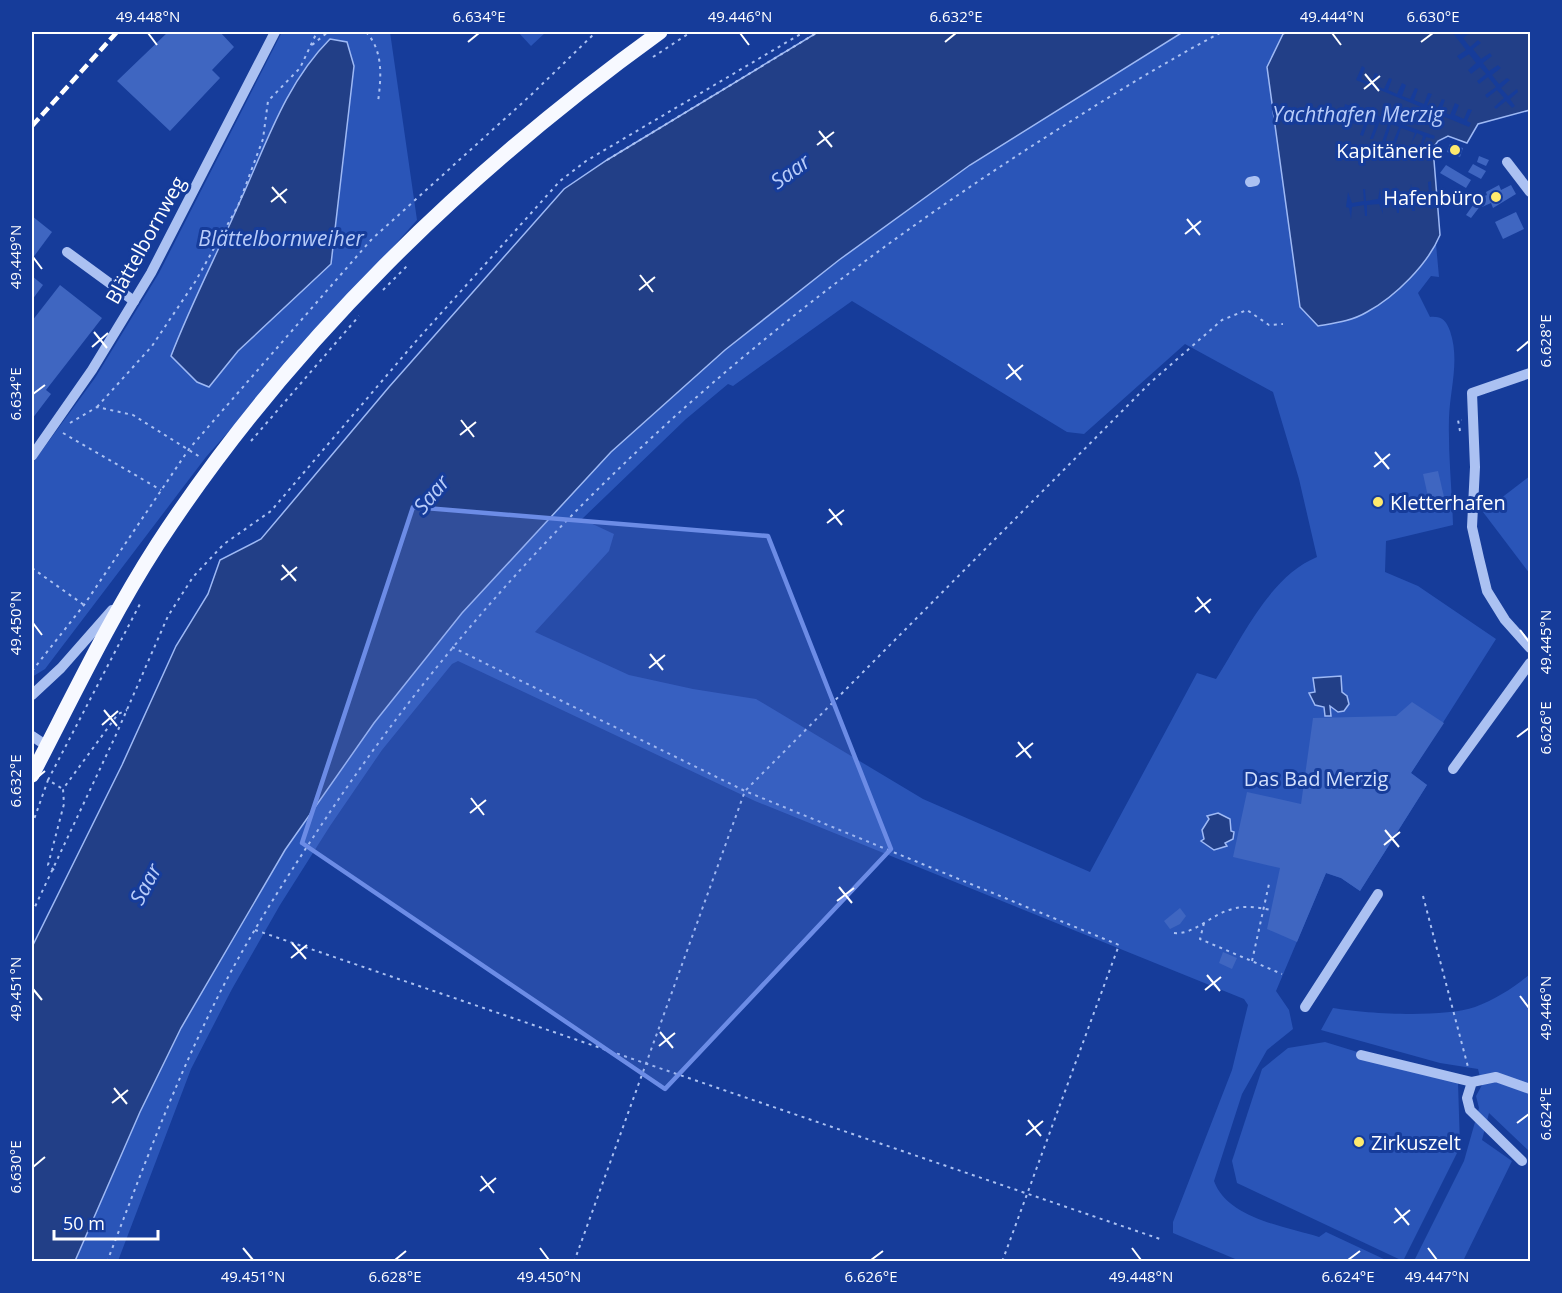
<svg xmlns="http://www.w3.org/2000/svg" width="1562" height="1293" font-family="'Open Sans',sans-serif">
<rect width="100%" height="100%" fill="#163c9a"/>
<!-- green -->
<g fill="#2a55b8" fill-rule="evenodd">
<polygon points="282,32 390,32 417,220 206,457 45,669 32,677 32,464 95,378 159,273"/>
<polygon points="518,32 546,32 531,46"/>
<path d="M1183 32H1287L1283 34 1365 313C1394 295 1415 270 1436 244L1439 277 1431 276 1418 293 1430 317C1441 316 1446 320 1450 331 1460 360 1450 389 1449 418 1448 454 1452 490 1453 525L1386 541 1385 572 1418 586 1496 639 1411 773 1427 785 1360 891 1341 878 1326 873 1276 991 1289 1010 1293 1029 1267 1050 1242 1094 1214 1181C1227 1218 1286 1227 1319 1237L1326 1232 1388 1261H1240L1173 1233V1222L1232 1070 1248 1005 1244 999 755 801 458 661 452 664 382 750 330 826 280 905 232 989 191 1069 118 1261 75 1262 140 1112 181 1028 285 850 374 723 462 613 611 452 725 350 839 260 970 165ZM852 301 1067 432 1084 434 1185 344 1273 392 1299 479 1317 557C1269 577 1243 637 1216 679L1197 673 1090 872 923 799 756 699 693 689 629 675 535 632 609 551 614 534 582 519 686 419 728 384 733 386Z"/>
<polygon points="1530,476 1530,574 1483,512"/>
<path d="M1530 974V1152L1489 1113 1482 1140 1512 1161 1463 1261H1414L1464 1161 1479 1108 1476 1096 1482 1085 1478 1069 1440 1063 1321 1030 1333 1008C1367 1014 1443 1018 1475 1007 1495 1000 1515 987 1530 974Z"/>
<polygon points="1325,1042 1458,1083 1460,1147 1403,1261 1237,1183 1232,1161 1262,1069 1288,1048"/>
</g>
<!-- water -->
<g fill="#223f87" stroke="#9eb9f5" stroke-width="1.5">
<polygon points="818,32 1183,32 970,165 839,260 725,350 611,452 462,613 374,723 285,850 181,1028 140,1112 75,1261 32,1261 32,947 122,765 176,646 208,594 220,560 261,539 389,387 564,189 607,160"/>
<path d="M1287 32H1530V110L1478 124 1467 143 1448 136 1438 141 1433 148 1440 235C1428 264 1395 297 1367 312 1352 321 1335 323 1318 326L1300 307 1267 67 1283 34Z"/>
<path d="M330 39 347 42 354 66 331 264 238 351 209 387 197 382 171 356C191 304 216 256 238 206 265 148 284 85 330 39Z"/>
<polygon points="1341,676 1342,692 1347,696 1349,704 1344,711 1338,712 1330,706 1331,716 1325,716 1324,707 1315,705 1309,693 1315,692 1313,678"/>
<polygon points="1218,813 1230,819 1231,831 1234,832 1233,839 1225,843 1227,846 1214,850 1201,841 1204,839 1202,830 1209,819 1207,816"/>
</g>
<!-- pier -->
<g fill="#163c9a">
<polygon points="1452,32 1458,32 1461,35 1471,32 1463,38 1470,47 1478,40 1481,43 1473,49 1481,59 1490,53 1492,56 1483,63 1489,71 1498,65 1501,68 1492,75 1499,84 1507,78 1510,80 1501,88 1508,96 1517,89 1518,92 1510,99 1515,106 1512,108 1506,101 1496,109 1494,107 1504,98 1497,90 1487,98 1485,95 1496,87 1488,77 1479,84 1477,81 1486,74 1480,67 1471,74 1468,70 1476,63 1469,54 1460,60 1457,56 1466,50"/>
<polygon points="1362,66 1365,68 1361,79 1371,83 1375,73 1378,74 1374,85 1384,89 1389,78 1392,79 1388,90 1397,94 1402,83 1406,85 1402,96 1410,99 1415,88 1418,89 1414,100 1424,104 1428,93 1432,94 1427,105 1437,109 1442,99 1445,100 1441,111 1450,115 1455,103 1459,105 1455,115 1464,119 1468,109 1472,110 1467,121 1471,123 1469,127 1356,80"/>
<polygon points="1345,104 1435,136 1434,139 1426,137 1422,148 1420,147 1423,136 1417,133 1411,144 1415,133 1401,128 1396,143 1393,142 1399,127 1391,124 1385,143 1382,142 1388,124 1380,121 1373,139 1370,139 1377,120 1370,117 1363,136 1360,135 1367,116 1358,113 1355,124 1352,123 1355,112 1347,109 1341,120"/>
<polygon points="1431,181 1432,194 1435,194 1433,209 1431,209 1429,198 1414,200 1415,211 1412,211 1410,200 1399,202 1399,213 1397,213 1395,202 1382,204 1383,214 1379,204 1367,205 1367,216 1365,216 1364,205 1352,207 1351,219 1349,208 1346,207 1348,192 1352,203 1364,201 1363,189 1365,189 1366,201 1378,199 1380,188 1382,200 1395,198 1396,186 1397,198 1410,196 1411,184 1413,196 1429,194 1428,182"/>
</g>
<!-- building -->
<g fill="#3f66c1">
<polygon points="168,32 220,32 234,47 212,70 220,78 170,131 117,81"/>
<polygon points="1450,144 1463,148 1460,157 1447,152"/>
<polygon points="1479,156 1489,160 1486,166 1477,162"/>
<polygon points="1473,164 1486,171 1481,179 1468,172"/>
<polygon points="1446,165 1471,180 1466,188 1440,173"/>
<polygon points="1499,185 1501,190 1511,185 1516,194 1493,208 1491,203 1482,207 1481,205 1471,218 1466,215 1476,201 1481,205 1478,199 1487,195 1486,192"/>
<polygon points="1516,212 1524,229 1503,239 1495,222"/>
<polygon points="32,216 52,232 32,259"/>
<polygon points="32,276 43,285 32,300"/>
<polygon points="60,285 102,318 46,390 51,394 32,419 32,321"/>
<polygon points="1438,471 1444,497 1429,501 1423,474"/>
<polygon points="1412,702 1444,723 1411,773 1427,785 1360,891 1341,878 1326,873 1297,942 1267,929 1280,868 1233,857 1247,792 1301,804 1313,718 1396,716"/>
<polygon points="1180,908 1186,916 1180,924 1170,929 1164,921"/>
<polygon points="1223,952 1237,958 1232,969 1219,963"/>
</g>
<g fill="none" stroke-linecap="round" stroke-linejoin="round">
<!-- path -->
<g stroke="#abc1f2" stroke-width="2" stroke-dasharray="3 4.5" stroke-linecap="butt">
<path d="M366 32C384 51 381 79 378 102"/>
<polyline points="312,45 328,32"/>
<polyline points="653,57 691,32"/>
<polyline points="607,160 818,32"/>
<polyline points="383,290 409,264"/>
<polyline points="97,407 152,346 195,282 238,206 263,139 268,101 300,68 317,32"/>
<polyline points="70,423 97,407 133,415 200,457"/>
<polyline points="1460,431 1458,420 1462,420"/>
<polyline points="63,433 161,490"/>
<polyline points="251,441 359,316"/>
<polyline points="32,568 84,605"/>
<polyline points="452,647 745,791 1119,945 1002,1262"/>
<polyline points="32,671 84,605 189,449 371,240 531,95 596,32"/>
<polyline points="48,780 141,602"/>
<polyline points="32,825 48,780 63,789"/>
<polyline points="54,870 48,865 64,804 63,789 118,714 127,710"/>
<polyline points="1423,896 1468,1067"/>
<polyline points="32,913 115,737 168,616 193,577 224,544 271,511 417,340 560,181 586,161 804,32"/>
<polyline points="1204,923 1200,939 1282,974"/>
<polyline points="255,930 1163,1240"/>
<path d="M1174 933C1193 935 1210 916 1229 910 1243 905 1257 907 1271 910"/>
<polyline points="1252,961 1269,884"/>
<path d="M107 1262C144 1166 179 1070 227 979 258 921 294 866 330 812 519 531 762 318 1046 137 1104 100 1161 64 1222 32"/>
<polyline points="574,1262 745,791 1151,382 1222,320 1247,310 1269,325 1283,324"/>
</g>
<!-- minor -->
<g stroke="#abc1f2" stroke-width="10">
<polyline points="1507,162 1530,192"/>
<polyline points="1250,182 1255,181"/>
<polyline points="67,252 134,301"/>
<polyline points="1530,373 1472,393 1475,467 1472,527 1479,558 1487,591 1505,620 1530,648"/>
<polyline points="32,456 92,370 151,273 275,32"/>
<polyline points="32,695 61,668 112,610"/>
<polyline points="32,736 47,746"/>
<polyline points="1453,769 1530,663"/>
<polyline points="1305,1007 1378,894"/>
<polyline points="1361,1055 1472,1082"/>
<polyline points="1522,1161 1470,1110 1467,1098 1472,1082 1496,1077 1530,1089"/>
</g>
<!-- major -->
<path stroke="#f7f9ff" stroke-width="15" d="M32 775C72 698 110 618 157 545 288 344 466 172 660 32"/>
<!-- rail -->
<polyline stroke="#fff" stroke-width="4.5" stroke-dasharray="10 4.5" stroke-linecap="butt" points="32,126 117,32"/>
</g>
<!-- marked area -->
<path fill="#6c8ce6" fill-opacity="0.2" stroke="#6c8ce6" stroke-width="4.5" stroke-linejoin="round" d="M413 507 768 536 891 849 665 1089 302 843Z"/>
<!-- ticks -->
<path fill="none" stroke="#fff" stroke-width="2" d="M148 33 157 45M740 33 749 45M1332 33 1341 45M468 42 479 33M945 42 956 33M1421 42 1433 33M1365 74 1379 91M1364 89 1380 76M819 131 832 147M817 145 834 132M272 187 286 203M271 202 287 189M1187 219 1200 235M1185 234 1201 221M33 257 42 269M640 275 653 292M639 290 655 277M94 332 107 348M92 347 108 333M1517 351 1529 341M1008 364 1021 380M1006 379 1023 365M33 394 45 385M461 420 474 437M460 435 476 422M1375 452 1389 469M1374 467 1390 454M829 509 842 525M827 523 844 510M282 565 296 581M281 580 297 567M1197 597 1210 613M1195 612 1211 599M33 623 42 635M1520 630 1529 642M650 654 663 670M649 668 665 655M104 710 117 726M102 725 118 711M1517 737 1529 728M1018 742 1031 758M1016 757 1033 743M33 781 45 771M471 798 484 815M470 813 486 800M1385 830 1399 847M1384 845 1400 832M839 887 852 903M837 901 854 888M292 943 306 959M291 958 307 945M1207 975 1220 991M33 989 42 1000M1205 990 1221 977M1520 996 1529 1008M660 1032 673 1048M659 1046 675 1033M114 1088 127 1104M112 1103 128 1090M1028 1120 1041 1136M1517 1123 1529 1114M1026 1135 1043 1121M33 1167 45 1157M481 1176 494 1193M480 1191 496 1178M1395 1208 1409 1225M1394 1223 1410 1210M243 1248 253 1260M540 1248 549 1260M1132 1248 1141 1260M1428 1248 1437 1260M395 1260 406 1251M871 1260 883 1251M1348 1260 1360 1251"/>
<!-- markers -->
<g fill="#ffea6d" stroke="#163c9a" stroke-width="2">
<circle cx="1455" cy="150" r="6"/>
<circle cx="1496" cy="197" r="6"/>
<circle cx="1378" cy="502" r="6"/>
<circle cx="1359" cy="1142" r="6"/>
</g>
<g text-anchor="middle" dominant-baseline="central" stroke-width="6" stroke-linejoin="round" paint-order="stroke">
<!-- poi labels -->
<g font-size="20" fill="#fff" stroke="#163c9a" text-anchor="end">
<text x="1443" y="150">Kapitänerie</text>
<text x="1484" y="197">Hafenbüro</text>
<text x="1390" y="502" text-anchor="start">Kletterhafen</text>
<text x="1371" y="1142" text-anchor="start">Zirkuszelt</text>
</g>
<!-- street labels -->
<g font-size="20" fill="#fff" stroke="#163c9a">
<text transform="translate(145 240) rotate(-61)">Blättelbornweg</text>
</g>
<!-- park labels -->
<g font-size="20" fill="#d3e0fc" stroke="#163c9a">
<text x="1316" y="778">Das Bad Merzig</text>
</g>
<!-- water labels -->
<g font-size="21" font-style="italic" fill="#b8ccf9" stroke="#163c9a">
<text x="1358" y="114">Yachthafen Merzig</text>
<text transform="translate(790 171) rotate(-36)">Saar</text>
<text x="281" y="238">Blättelbornweiher</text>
<text transform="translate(431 494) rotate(-50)">Saar</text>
<text transform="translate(145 884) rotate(-62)">Saar</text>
</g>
</g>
<!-- border -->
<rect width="1562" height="1293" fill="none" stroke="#163c9a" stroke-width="66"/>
<!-- scale -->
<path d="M54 1230v9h104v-9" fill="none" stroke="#ffffff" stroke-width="3"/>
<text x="63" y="1230" font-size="18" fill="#ffffff" stroke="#163c9a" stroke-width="4.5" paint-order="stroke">50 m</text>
<rect x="33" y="33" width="1496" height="1227" fill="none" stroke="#fff" stroke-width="2"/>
<g font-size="15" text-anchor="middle" fill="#fff">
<text x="148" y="22">49.448°N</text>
<text x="479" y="22">6.634°E</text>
<text x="740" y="22">49.446°N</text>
<text x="956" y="22">6.632°E</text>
<text x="1332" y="22">49.444°N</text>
<text x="1433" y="22">6.630°E</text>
<text transform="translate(16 257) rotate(-90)" y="5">49.449°N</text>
<text transform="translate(1546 341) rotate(-90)" y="5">6.628°E</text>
<text transform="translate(16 394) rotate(-90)" y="5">6.634°E</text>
<text transform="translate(16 623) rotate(-90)" y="5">49.450°N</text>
<text transform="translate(1546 642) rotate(-90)" y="5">49.445°N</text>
<text transform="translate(1546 728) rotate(-90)" y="5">6.626°E</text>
<text transform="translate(16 781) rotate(-90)" y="5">6.632°E</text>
<text transform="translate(16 989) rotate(-90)" y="5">49.451°N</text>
<text transform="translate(1546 1008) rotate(-90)" y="5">49.446°N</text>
<text transform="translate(1546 1114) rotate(-90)" y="5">6.624°E</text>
<text transform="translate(16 1167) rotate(-90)" y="5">6.630°E</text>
<text x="253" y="1282">49.451°N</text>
<text x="395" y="1282">6.628°E</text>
<text x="549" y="1282">49.450°N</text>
<text x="871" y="1282">6.626°E</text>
<text x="1141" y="1282">49.448°N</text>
<text x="1348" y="1282">6.624°E</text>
<text x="1437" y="1282">49.447°N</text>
</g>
</svg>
